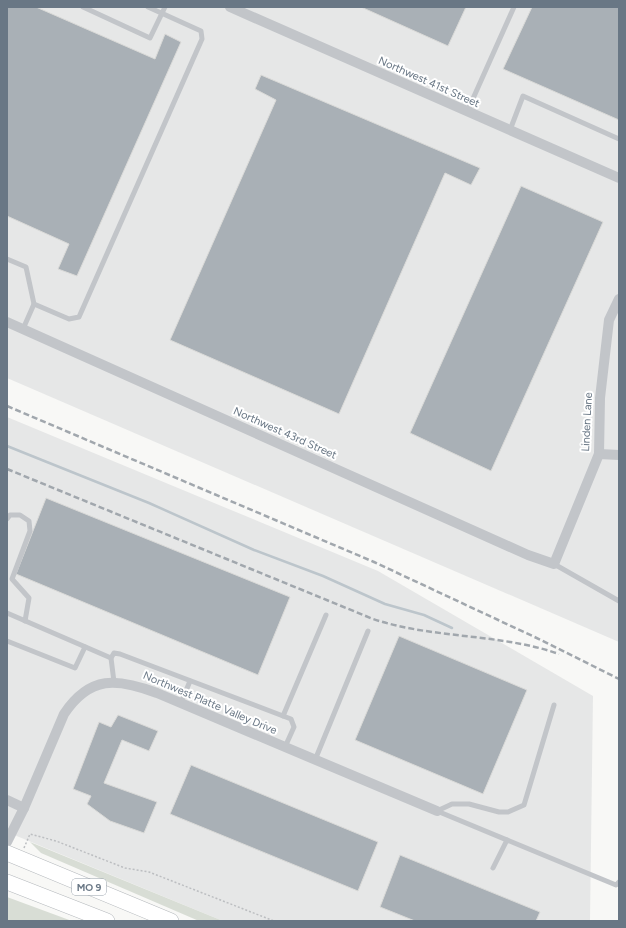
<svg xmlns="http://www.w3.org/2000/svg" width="626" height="928" font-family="Figtree,sans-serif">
<rect width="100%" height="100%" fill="#f8f8f6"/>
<!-- built -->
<g fill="#e6e7e7">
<polygon points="7,7 619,7 619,642 7,378"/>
<polygon points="7,417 378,571 593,696 590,921 223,921 7,832"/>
</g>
<!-- green -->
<g fill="#d8ddd5">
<polygon points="30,842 223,921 199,921 41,853"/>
<polygon points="7,897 72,921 7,921"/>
</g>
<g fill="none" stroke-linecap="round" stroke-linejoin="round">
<!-- stream -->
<polyline stroke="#bcc5cb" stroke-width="2.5" points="7,446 149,503 254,550 323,576 385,604 424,615 452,628"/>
</g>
<!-- building -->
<g fill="#a9b0b6" stroke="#dadad8">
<polygon points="7,7 36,7 155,59 165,34 181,42 77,276 58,269 69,244 7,216"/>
<polygon points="361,7 466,7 448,46"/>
<polygon points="532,7 619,7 619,120 503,69"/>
<polygon points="261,75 480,168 471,185 445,173 339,414 170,340 276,100 255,89"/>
<polygon points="521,186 603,222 491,471 410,433"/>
<polygon points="46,498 290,597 258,675 16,574"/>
<polygon points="399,636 527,690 483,794 355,740"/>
<polygon points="118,715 158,731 149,751 122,740 104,783 157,802 144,833 110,821 87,804 91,796 73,789 99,722 111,727"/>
<polygon points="191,765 378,842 358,891 170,814"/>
<polygon points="400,855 540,912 536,921 415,921 380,907"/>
</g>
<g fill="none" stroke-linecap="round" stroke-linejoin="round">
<defs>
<g id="primary">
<polyline points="7,853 171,921"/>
<polyline points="7,882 107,921"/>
</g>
</defs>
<!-- primary casing -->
<use href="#primary" stroke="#b5b9bd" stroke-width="16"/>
<!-- path -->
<polyline stroke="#bcbec1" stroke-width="1.5" stroke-dasharray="2 2" stroke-linecap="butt" points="24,848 30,834 56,841 125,868 149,872 274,921"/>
<!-- service -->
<g stroke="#c2c5c9" stroke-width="5">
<polyline points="83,7 150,38 165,7"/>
<polyline points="467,112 514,7"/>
<polyline points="510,130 523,96 619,139"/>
<polyline points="7,259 26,267 34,304 69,319 79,317 202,39 201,31 148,7"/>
<polyline points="23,329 34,304"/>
<polyline points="7,519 10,515 20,515 29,521 30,531 12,579 29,598 25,621"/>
<polyline points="554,564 619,601"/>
<polyline points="7,613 111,658"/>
<polyline points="7,641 75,668 85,647"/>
<polyline points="114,682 111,658 114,653 120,654 291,719 294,727 285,747"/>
<polyline points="181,703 190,681"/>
<polyline points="283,716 326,615"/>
<polyline points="315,760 368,631"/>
<polyline points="437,811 616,885 619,882"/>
<polyline points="437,811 452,804 469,804 499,812 508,812 524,805 554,705"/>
<polyline points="493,868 507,840"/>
</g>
<!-- minor -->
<g stroke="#c2c5c9" stroke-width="10">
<polyline points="230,7 619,178"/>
<polyline points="7,322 528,555 554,564 599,454 600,398 609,320 619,299"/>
<polyline points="599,454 619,455"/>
<polyline points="7,800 24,808"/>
<path d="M7 842 24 808 64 714C90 675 117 678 157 693L437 811"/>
</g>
<!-- primary -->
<use href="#primary" stroke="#fff" stroke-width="15"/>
<!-- rail -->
<g stroke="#a1a7ad" stroke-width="2.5" stroke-dasharray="6 3" stroke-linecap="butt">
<polyline points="7,406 374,562 541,640 619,679"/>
<path d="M7 469 373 619C433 639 499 633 559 654"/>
</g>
</g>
<g text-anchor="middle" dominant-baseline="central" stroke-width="4" stroke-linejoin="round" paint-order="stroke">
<!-- shield labels -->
<rect fill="#fff" stroke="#96a0aa" stroke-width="1" x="72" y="879" width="34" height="16" rx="3"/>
<g font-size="10" font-weight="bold" fill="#697785">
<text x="89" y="887">MO 9</text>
</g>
<!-- street labels -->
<g font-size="11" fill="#697785" stroke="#fff">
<text transform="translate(429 82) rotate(24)">Northwest 41st Street</text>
<text transform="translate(587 422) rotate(-87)">Linden Lane</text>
<text transform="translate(285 433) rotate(24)">Northwest 43rd Street</text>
<text transform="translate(210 703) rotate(23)">Northwest Platte Valley Drive</text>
</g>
</g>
<!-- border -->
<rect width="626" height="928" fill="none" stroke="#697785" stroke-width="16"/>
</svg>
